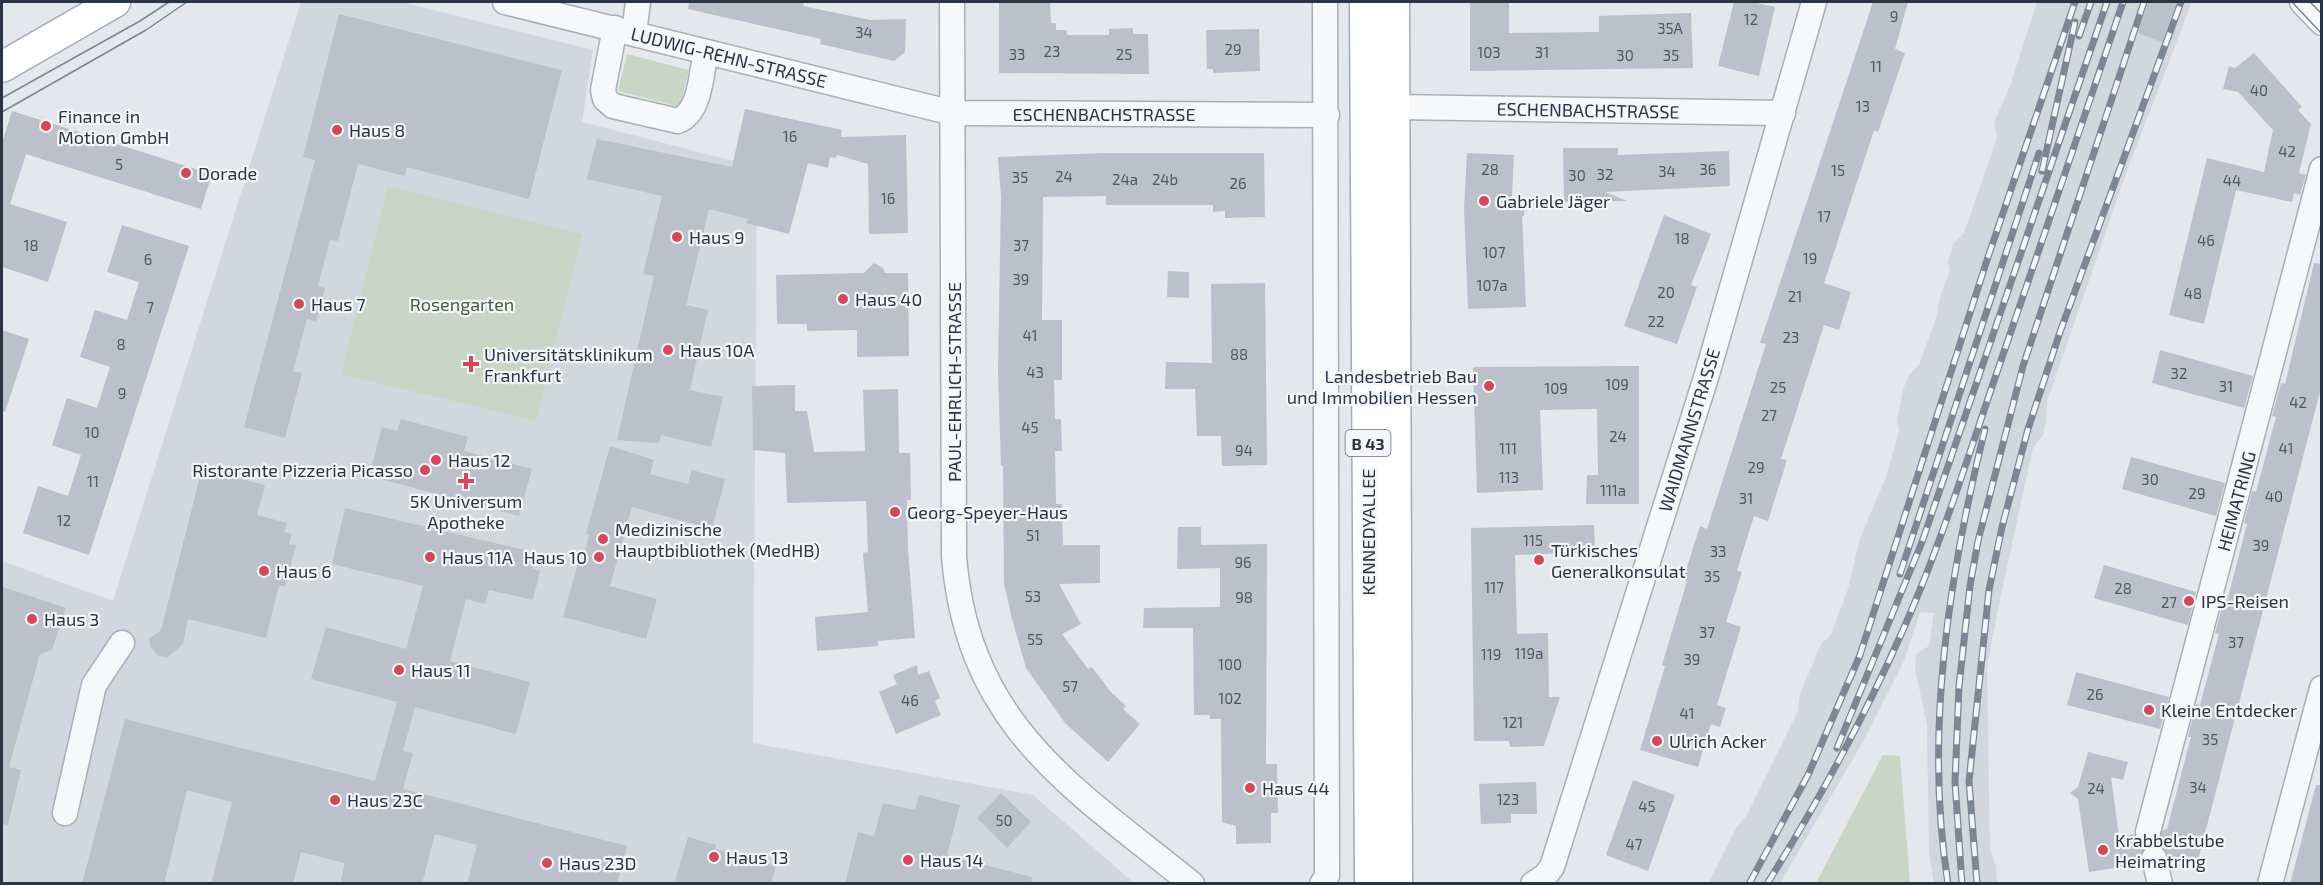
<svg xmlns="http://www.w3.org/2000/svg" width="2323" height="885" font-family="'Exo 2',sans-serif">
<rect width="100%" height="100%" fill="#e4e7ec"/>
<!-- built -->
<g fill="#d2d6de">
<polygon points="301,2 402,2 593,50 582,122 757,167 753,743 1033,795 1134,883 2,883 2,561 113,601"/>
<polygon points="2037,2 2192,2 2125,176 2047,402 2046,421 2043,435 2033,448 2001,594 1987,666 1990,850 1996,866 1997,883 1934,883 1929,852 1927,725 1915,668 1916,654 1929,646 1934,613 1920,612 1904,661 1864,740 1780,883 1708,884 1736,828 1747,815 1798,711 1800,694 1821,644 1831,635 1848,589 1860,538 1886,477 1899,431 1897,421 1903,390 1908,376 1919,365 1937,316 1939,300 1950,270 1948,262 1953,244 1964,233 1997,138 1994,122 2010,86"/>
</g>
<!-- green -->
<g fill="#c9d6c5">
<polygon points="627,54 689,70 680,107 618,91"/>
<polygon points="388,186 582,234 536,421 341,374"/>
<polygon points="1883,755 1900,756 1910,883 1816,883"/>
</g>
<!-- building -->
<g fill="#bbc0ca">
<polygon points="689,2 804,2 803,6 870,20 906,19 905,52 894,61 820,44 821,39 688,9"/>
<polygon points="999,2 1050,2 1051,23 1056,23 1056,30 1066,30 1067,35 1109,35 1109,29 1133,28 1133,34 1148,34 1149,74 999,73"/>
<polygon points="1470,2 1509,2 1509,33 1599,32 1599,16 1691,13 1693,68 1470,71"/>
<polygon points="1734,2 1752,2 1775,7 1759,76 1718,66"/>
<polygon points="1873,2 1908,2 1895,49 1905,53 1878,132 1874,130 1824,283 1851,292 1839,330 1824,325 1781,459 1787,460 1768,521 1754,516 1737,570 1742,572 1726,622 1741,627 1717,705 1726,708 1720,727 1711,724 1698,767 1640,750 1665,666 1662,665 1687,581 1683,580 1700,526 1707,529 1724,476 1766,344 1760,343"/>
<polygon points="2148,2 2177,2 2162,42 2138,33"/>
<polygon points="339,14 562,70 529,199 407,167 405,176 358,164 338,241 330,240 318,286 325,288 316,322 307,319 293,371 302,373 285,438 244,427 315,160 303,157"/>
<polygon points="1259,29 1260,71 1213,73 1213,69 1207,69 1206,30"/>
<polygon points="2254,53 2302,107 2298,110 2311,124 2299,173 2306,175 2300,195 2294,193 2292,202 2236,190 2204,324 2169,315 2207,158 2264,172 2273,130 2238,92 2223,89 2229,66 2235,68"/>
<polygon points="745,109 842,130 841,137 906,135 908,233 869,234 868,164 837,155 836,158 830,157 828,168 808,163 789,234 746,223 748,219 709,209 686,305 708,310 690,390 723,397 711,447 661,435 659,443 617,440 654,276 643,274 662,196 587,179 597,139 732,167"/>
<polygon points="12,111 212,174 201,209 26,154 10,204 67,222 48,282 2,267 2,143"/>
<polygon points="1563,148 1618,148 1618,155 1729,151 1730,186 1605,192 1627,201 1564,202"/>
<polygon points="1106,153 1264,153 1265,217 1225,218 1225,211 1213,212 1213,205 1106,205 1106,196 1043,197 1042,320 1062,320 1062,380 1054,380 1055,419 1061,419 1062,451 1055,451 1056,504 1062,504 1063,545 1100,545 1100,583 1059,584 1081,624 1062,634 1088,669 1092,667 1110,691 1126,706 1123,709 1140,724 1108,762 1065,723 1026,668 1012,619 1004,583 1003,466 1001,466 998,371 1001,197 998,157"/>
<polygon points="1467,153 1514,155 1512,197 1525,197 1524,216 1522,216 1526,307 1468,309 1464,208"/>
<polygon points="1664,215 1711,234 1691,285 1697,287 1677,344 1624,326"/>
<polygon points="122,225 189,246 89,555 23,533 38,486 68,496 81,455 52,445 67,398 97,408 110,367 80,357 95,310 127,320 139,282 107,272"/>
<polygon points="874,263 883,268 885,273 908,273 909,356 857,357 857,330 807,331 807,324 777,324 776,275 864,273"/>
<polygon points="2314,263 2322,264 2322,384 2197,864 2168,857 2164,848 2155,844 2163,830 2167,829 2191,737 2188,737 2196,704 2200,705 2219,634 2215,633 2224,600 2227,601 2247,524 2244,523 2252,491 2256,492 2276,417 2272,416 2281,383 2285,384"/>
<polygon points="1168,271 1189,272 1189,298 1167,297"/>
<polygon points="1265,283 1267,465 1222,466 1221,436 1197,436 1195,389 1165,389 1166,362 1212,363 1211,284"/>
<polygon points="2,330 29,339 5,412 2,411"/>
<polygon points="2160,350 2253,376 2244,408 2152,383"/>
<polygon points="1639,366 1639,504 1586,504 1587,475 1598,475 1597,409 1540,410 1543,490 1477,493 1473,367"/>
<polygon points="795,385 795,411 807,411 814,452 865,451 863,390 898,389 899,453 910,453 911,500 907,500 908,549 915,638 878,641 878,646 817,651 815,617 868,612 863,553 868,552 866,501 787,503 785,453 753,450 752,386"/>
<polygon points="401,419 468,437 464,451 532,469 519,516 369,476 382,427 397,431"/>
<polygon points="610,446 654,460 650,474 688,484 692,470 725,479 712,529 632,507 610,586 657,599 646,639 563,617 578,563 582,564 589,535 586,534"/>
<polygon points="2131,457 2225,483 2216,516 2122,489"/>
<polygon points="202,469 265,485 257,515 287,523 284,532 292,534 289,544 296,545 285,587 279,585 266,638 188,619 183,644 168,657 158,656 151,648 149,639 161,630"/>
<polygon points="345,508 529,551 527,560 534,562 532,569 540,571 533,600 489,590 485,604 466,599 450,661 530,682 516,734 415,707 403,751 413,753 403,789 627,846 617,884 467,884 477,845 435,834 422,884 340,884 345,863 301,852 293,884 211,884 232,802 187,790 164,884 82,884 125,719 375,781 397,702 311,679 326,627 406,649 423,586 332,564"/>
<polygon points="1594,525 1595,552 1515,555 1517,634 1548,633 1549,697 1560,697 1544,746 1510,747 1509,741 1474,741 1471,528"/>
<polygon points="1178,527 1201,527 1201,545 1267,544 1266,764 1277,764 1278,813 1271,813 1271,843 1236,844 1236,826 1222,822 1221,719 1210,719 1210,715 1194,715 1193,628 1143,628 1144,608 1220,607 1220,568 1177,569"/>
<polygon points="2104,565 2196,592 2188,625 2094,598"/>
<polygon points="2,587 66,608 52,650 40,654 9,767 21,770 8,825 2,824"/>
<polygon points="917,665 918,675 929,671 940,698 935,701 941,715 896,734 879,692 897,684 893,675"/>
<polygon points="2076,672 2169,697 2160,729 2067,705"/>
<polygon points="2088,752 2128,762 2123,780 2111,777 2119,837 2134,834 2138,842 2147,846 2141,853 2140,860 2135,861 2134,865 2089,872 2078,799 2070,793 2078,787"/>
<polygon points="1633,780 1675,795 1648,871 1606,855"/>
<polygon points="1536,782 1537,814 1511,814 1511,823 1481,824 1479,784"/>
<polygon points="2316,785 2322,785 2322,884 2290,884"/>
<polygon points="1001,793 1031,822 1007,848 977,818"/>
<polygon points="919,795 960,805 947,855 1032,877 1031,884 845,884 858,832 874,836 883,803 915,810"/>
<polygon points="688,837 716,845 715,849 776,866 771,884 686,884 675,881"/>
</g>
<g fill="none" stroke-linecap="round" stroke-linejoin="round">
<defs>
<g id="minor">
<polyline points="505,2 953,113 1327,115"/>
<path d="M952 2 954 556C968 726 1071 786 1192 884"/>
<polyline points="2302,2 2322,23"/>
<path d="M615 28 603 90 605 99 613 106 678 121C701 112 701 73 706 52"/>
<polyline points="634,33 638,2"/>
<polyline points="1394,107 1783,113"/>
<polyline points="65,813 94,685 122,643"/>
<polyline points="2148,832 2322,169"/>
<polyline points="2154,858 2160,884"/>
<polyline points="1322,884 1327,876 1325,2"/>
<polyline points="1533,884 1545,876 1552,867 1708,371 1814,2"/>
<polyline points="2270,884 2322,688"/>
</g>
<g id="major">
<polyline points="1365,2 1370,884"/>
<polyline points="1394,2 1397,884"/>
<polyline points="2,67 115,2"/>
</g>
</defs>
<!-- minor casing -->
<use href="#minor" stroke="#a9aeb7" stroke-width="27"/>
<!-- major casing -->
<use href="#major" stroke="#a3abb8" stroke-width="33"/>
<!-- minor -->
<use href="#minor" stroke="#f7f8fa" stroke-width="24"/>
<!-- major -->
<use href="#major" stroke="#fff" stroke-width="30"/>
<!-- tram -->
<g stroke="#7d8696" stroke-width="1.5">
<polyline points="2292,2 2322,34"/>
<polyline points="2310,2 2322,14"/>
<polyline points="2,98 140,21 169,2"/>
<polyline points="2,112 146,30 187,2"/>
</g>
<defs>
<g id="rail">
<polyline points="2079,36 2091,2"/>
<polyline points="2042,171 2075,22"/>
<polyline points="1900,574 2039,153"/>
<polyline points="1837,748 1922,542 2107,2"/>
<polyline points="1749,884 1808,775 1860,655 1987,260 2075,2"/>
<path d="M1767 884C1818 802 1864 718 1903 630 1939 549 1966 463 1995 378 2038 253 2081 127 2123 2"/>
<path d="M1948 884C1924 733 1949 575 1985 429"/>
<polyline points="1962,884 1955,782 1959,686 1970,586 1978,541 2023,366 2144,2"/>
<polyline points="1977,884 1969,781 1989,590 2002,527 2028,429 2060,332 2181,2"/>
</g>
</defs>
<!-- rail casing -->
<use href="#rail" stroke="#7d8696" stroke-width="7"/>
<!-- rail -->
<use href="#rail" stroke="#f4f6f9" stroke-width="4.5" stroke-dasharray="14" stroke-linecap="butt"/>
</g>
<!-- markers -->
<g fill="#d1495b" stroke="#f4f6f9" stroke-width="2">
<circle cx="46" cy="126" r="6"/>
<circle cx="337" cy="130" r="6"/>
<circle cx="186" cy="173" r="6"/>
<circle cx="1484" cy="201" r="6"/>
<circle cx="677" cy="237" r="6"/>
<circle cx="843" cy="299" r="6"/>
<circle cx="299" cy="304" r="6"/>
<circle cx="668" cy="350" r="6"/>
<path d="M468 355h6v6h6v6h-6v6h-6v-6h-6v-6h6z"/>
<circle cx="1489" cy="386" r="6"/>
<circle cx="436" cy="460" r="6"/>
<circle cx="425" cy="470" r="6"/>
<path d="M463 472h6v6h6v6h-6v6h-6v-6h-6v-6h6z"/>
<circle cx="895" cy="512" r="6"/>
<circle cx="603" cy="539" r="6"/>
<circle cx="430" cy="557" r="6"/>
<circle cx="599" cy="557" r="6"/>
<circle cx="1539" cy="560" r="6"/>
<circle cx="264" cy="571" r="6"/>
<circle cx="2189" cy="601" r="6"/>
<circle cx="32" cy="619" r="6"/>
<circle cx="399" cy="670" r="6"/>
<circle cx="2149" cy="710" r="6"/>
<circle cx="1657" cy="741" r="6"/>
<circle cx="1250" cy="788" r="6"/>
<circle cx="335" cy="800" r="6"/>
<circle cx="2103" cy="850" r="6"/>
<circle cx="714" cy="857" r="6"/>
<circle cx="908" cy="860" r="6"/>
<circle cx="547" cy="863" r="6"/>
</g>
<g text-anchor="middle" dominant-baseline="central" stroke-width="4.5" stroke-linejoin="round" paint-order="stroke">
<!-- number labels -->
<g font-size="15" fill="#4f5766">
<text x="1894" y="16">9</text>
<text x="1751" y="19">12</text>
<text x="1670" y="28">35A</text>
<text x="864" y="32">34</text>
<text x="1233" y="49">29</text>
<text x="1052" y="51">23</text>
<text x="1489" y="52">103</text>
<text x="1542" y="52">31</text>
<text x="1017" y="54">33</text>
<text x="1124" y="54">25</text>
<text x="1625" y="55">30</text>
<text x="1671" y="55">35</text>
<text x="1876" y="66">11</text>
<text x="2259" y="90">40</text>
<text x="1863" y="106">13</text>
<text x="790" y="136">16</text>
<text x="2287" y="151">42</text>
<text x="119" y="164">5</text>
<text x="1490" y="169">28</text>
<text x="1708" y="169">36</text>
<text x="1838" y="170">15</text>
<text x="1667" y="171">34</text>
<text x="1605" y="174">32</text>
<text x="1577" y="175">30</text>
<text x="1064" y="176">24</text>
<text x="1020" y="177">35</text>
<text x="1125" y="179">24a</text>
<text x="1165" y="179">24b</text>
<text x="2232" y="180">44</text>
<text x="1238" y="183">26</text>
<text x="888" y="198">16</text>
<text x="1824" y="216">17</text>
<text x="1682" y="238">18</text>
<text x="2206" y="240">46</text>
<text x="31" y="245">18</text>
<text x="1021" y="245">37</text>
<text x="1494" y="252">107</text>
<text x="1810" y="258">19</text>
<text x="148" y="259">6</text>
<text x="1021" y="279">39</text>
<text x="1492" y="285">107a</text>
<text x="1666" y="292">20</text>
<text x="2193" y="293">48</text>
<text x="1795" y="296">21</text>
<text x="150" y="307">7</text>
<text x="1656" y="321">22</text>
<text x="1030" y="335">41</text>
<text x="1791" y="337">23</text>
<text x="121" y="344">8</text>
<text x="1239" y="354">88</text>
<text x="1035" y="372">43</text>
<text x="2179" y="373">32</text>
<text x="1617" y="384">109</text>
<text x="2226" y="386">31</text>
<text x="1778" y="387">25</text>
<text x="1556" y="388">109</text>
<text x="122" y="393">9</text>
<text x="2298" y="402">42</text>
<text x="1769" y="415">27</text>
<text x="1030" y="427">45</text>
<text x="92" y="432">10</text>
<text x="1618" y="436">24</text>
<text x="1508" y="448">111</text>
<text x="2286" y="448">41</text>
<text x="1244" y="450">94</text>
<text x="1756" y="467">29</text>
<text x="1509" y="477">113</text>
<text x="2150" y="479">30</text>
<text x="93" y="481">11</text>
<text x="1613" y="490">111a</text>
<text x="2197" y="493">29</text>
<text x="2274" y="496">40</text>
<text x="1746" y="498">31</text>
<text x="64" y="520">12</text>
<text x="1033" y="535">51</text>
<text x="1533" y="540">115</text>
<text x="2261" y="545">39</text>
<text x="1718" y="551">33</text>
<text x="1243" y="562">96</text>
<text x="1712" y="576">35</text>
<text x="1494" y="587">117</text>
<text x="2123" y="588">28</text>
<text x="1033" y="596">53</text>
<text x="1244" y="597">98</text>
<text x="2169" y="602">27</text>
<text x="1707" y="632">37</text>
<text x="1035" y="639">55</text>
<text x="2236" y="642">37</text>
<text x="1529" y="653">119a</text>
<text x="1491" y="654">119</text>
<text x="1692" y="659">39</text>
<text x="1230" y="664">100</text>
<text x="1070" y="686">57</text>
<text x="2095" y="694">26</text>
<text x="1230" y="698">102</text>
<text x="910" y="700">46</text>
<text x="1687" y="713">41</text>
<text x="1513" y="722">121</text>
<text x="2210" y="739">35</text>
<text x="2198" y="787">34</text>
<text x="2096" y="788">24</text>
<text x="1508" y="799">123</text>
<text x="1647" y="806">45</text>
<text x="1004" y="820">50</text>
<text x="1634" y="844">47</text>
</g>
<!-- shield labels -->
<rect fill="#f4f6f9" stroke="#676e7b" stroke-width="1.5" x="1345.5" y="430" width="45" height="26" rx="4.5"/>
<g font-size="16" font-weight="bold" fill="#2b3445">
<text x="1368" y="443">B 43</text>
</g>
<!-- street labels -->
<g font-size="18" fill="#2b3445" stroke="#f4f6f9">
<text transform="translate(729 57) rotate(14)">LUDWIG-REHN-STRASSE</text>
<text transform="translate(1588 110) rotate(1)">ESCHENBACHSTRASSE</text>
<text x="1104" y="114">ESCHENBACHSTRASSE</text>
<text transform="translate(954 382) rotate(-90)">PAUL-EHRLICH-STRASSE</text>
<text transform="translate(1689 430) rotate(-73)">WAIDMANNSTRASSE</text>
<text transform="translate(2236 501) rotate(-75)">HEIMATRING</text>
<text transform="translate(1368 532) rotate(-90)">KENNEDYALLEE</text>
</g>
<!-- poi labels -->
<g font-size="18" fill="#2b3445" stroke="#f4f6f9" text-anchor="start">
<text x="58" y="116">Finance in<tspan x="58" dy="21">Motion GmbH</tspan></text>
<text x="349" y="130">Haus 8</text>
<text x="198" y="173">Dorade</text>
<text x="1496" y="201">Gabriele Jäger</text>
<text x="689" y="237">Haus 9</text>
<text x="855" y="299">Haus 40</text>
<text x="311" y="304">Haus 7</text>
<text x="680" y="350">Haus 10A</text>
<text x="484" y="354">Universitätsklinikum<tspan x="484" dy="21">Frankfurt</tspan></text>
<text x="1477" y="376" text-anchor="end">Landesbetrieb Bau<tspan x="1477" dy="21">und Immobilien Hessen</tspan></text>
<text x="448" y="460">Haus 12</text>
<text x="413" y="470" text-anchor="end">Ristorante Pizzeria Picasso</text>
<text x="466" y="501" text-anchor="middle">5K Universum<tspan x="466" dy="21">Apotheke</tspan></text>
<text x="907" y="512">Georg-Speyer-Haus</text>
<text x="615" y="529">Medizinische<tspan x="615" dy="21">Hauptbibliothek (MedHB)</tspan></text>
<text x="1551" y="550">Türkisches<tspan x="1551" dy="21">Generalkonsulat</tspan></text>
<text x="442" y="557">Haus 11A</text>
<text x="587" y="557" text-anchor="end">Haus 10</text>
<text x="276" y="571">Haus 6</text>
<text x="2201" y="601">IPS-Reisen</text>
<text x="44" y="619">Haus 3</text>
<text x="411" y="670">Haus 11</text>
<text x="2161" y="710">Kleine Entdecker</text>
<text x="1669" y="741">Ulrich Acker</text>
<text x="1262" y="788">Haus 44</text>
<text x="347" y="800">Haus 23C</text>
<text x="2115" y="840">Krabbelstube<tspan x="2115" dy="21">Heimatring</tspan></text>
<text x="726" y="857">Haus 13</text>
<text x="920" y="860">Haus 14</text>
<text x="559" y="863">Haus 23D</text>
</g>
<!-- park labels -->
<g font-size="18" fill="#3f6138" stroke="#f4f6f9">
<text x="462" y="304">Rosengarten</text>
</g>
</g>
<!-- border -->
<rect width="2323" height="885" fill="none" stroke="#2b3445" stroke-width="6"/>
</svg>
